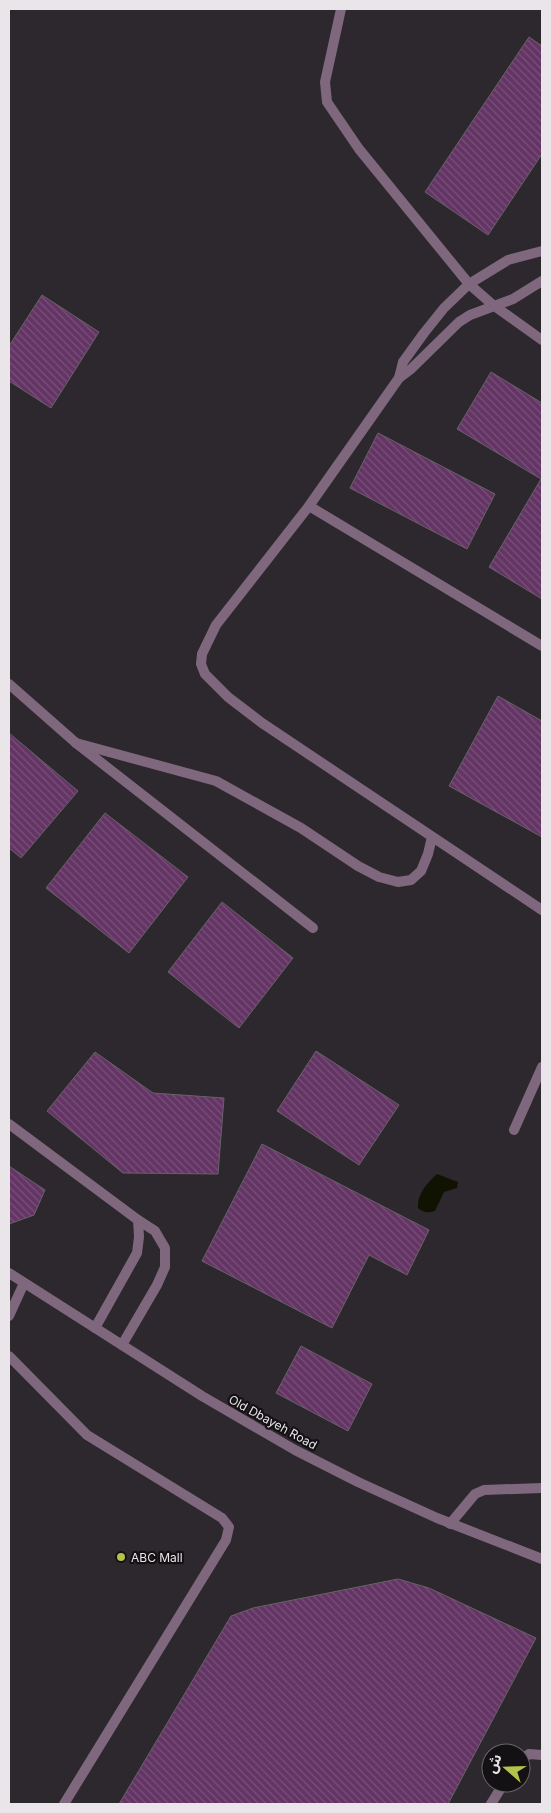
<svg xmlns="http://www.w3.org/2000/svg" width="551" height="1813" font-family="Inter,'Noto Sans Arabic',sans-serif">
<defs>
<pattern id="building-back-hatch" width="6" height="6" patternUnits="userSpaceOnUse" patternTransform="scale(1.25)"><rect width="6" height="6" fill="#633464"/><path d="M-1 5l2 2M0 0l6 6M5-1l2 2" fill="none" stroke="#79517a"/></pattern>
</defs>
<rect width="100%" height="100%" fill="#2d282d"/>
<!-- water -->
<path fill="#101301" d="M437 1174 458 1182 457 1188 444 1192 435 1211C427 1213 424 1213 418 1208 417 1194 427 1183 437 1174Z"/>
<!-- building -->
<g fill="url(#building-back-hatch)" stroke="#686268">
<polygon points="529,37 542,46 542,154 488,235 425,192"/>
<polygon points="42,295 99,332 51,408 9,381 9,346"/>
<polygon points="491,372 542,403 542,599 489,567 541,479 457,429"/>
<polygon points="378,433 495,494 467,549 350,488"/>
<polygon points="498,696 542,721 542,837 449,786"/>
<polygon points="9,733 78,791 21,858 9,848"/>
<polygon points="105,813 188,877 129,953 46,888"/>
<polygon points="222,902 293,958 239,1028 168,972"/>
<polygon points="316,1051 399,1105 359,1165 277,1111"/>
<polygon points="95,1052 153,1093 224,1098 218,1174 123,1173 47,1111"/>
<polygon points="262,1144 429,1230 407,1275 369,1255 332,1328 202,1261"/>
<polygon points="9,1166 45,1190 34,1215 9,1224"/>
<polygon points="301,1346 372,1384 348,1431 276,1393"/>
<polygon points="398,1579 429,1588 536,1638 448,1804 119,1804 231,1616 253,1608"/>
</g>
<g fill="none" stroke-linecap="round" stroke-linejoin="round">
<!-- service -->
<g stroke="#7f687e" stroke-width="10">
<polyline points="341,9 325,82 327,102 359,149 469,284 493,305 542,340"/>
<polyline points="542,281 513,299 470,315 459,322 411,369 399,378 309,506 216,625 202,654 201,664 205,674 228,697 262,723 542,910"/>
<polyline points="399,378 403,362 424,333 444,308 469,284 508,260 542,251"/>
<polyline points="309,506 542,646"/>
<polyline points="9,684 76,743 313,928"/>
<polyline points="76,743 216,781 301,828 358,866 379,877 398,882 411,880 421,871 428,854 432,837"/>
<polyline points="9,1124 138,1220 155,1231 165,1248 165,1267 157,1285 122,1345"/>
<polyline points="514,1130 542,1067"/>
<polyline points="9,1316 24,1283"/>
<polyline points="95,1328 137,1253 139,1237 138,1220"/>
<polyline points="9,1356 87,1435 222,1518 229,1527 226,1540 64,1804"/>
<polyline points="450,1524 475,1494 484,1490 542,1488"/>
<polyline points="521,1760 529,1754 542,1755"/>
<polyline points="491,1804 504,1783"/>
</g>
<!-- tertiary -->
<polyline stroke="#7f687e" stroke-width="10" points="9,1273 202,1396 295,1450 358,1482 437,1518 542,1559"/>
</g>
<!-- markers -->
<circle fill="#b3c24b" stroke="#141114" stroke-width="2" cx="121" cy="1557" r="5"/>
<g text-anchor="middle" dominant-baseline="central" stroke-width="4.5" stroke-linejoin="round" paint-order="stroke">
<!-- street labels -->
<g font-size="12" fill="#e9e5e9" stroke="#141114">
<text transform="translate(273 1422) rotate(29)">Old Dbayeh Road</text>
</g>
<!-- poi labels -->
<g font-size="12" fill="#e9e5e9" stroke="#141114" text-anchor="start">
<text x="131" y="1557">ABC Mall</text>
</g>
</g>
<!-- border -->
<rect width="551" height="1813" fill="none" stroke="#e9e5e9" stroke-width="20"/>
<!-- north arrow -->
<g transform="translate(506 1768) rotate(290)"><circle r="24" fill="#141114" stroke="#696669"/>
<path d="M0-4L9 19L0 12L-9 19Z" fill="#b3c24b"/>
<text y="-8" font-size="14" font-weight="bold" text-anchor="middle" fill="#e9e5e9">ش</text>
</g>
</svg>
